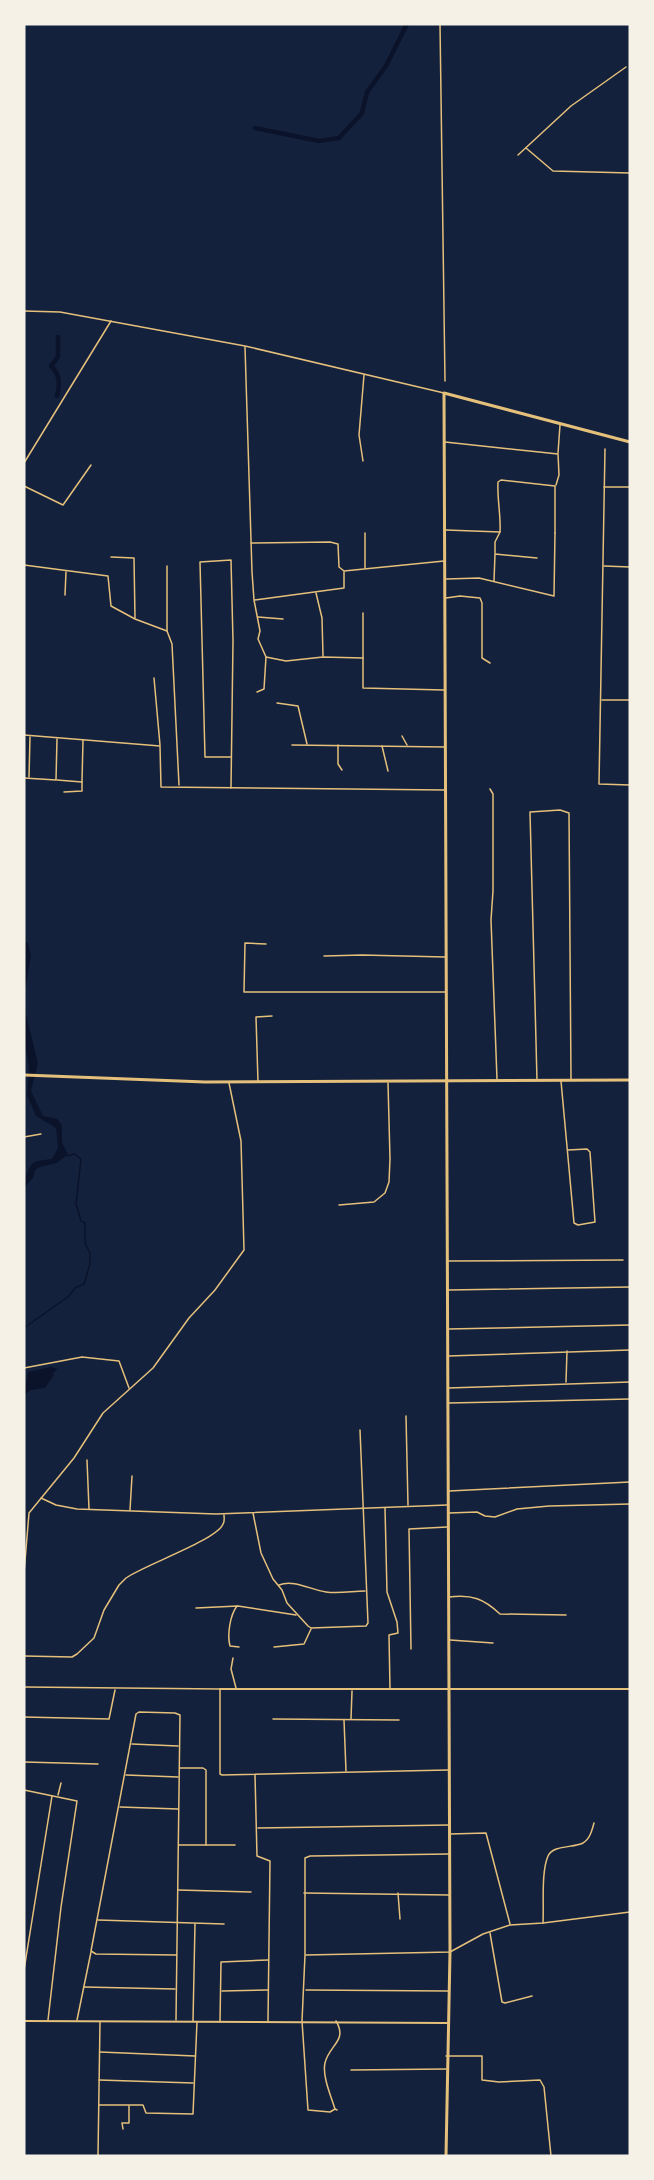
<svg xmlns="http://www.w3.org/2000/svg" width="654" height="2180" font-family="'Varela Round',sans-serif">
<rect width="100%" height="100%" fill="#14213d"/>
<!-- water -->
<g fill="#0b132b">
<path d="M24 942 28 943 31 955 25 991 26 1014 38 1063 31 1091 43 1116 57 1119 62 1125V1143L68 1154 57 1163 40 1167 35 1170 33 1178 24 1188C24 1180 28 1164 37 1161 41 1160 47 1160 52 1159L58 1148 56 1128 36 1116 27 1095 29 1067 24 1041Z"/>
<polygon points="51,1367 58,1369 53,1373 54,1375 45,1388 31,1390 24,1395 28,1372"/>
</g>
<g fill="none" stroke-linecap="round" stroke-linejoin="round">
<!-- stream -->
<polyline stroke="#0b132b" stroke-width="1.5" points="24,1328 69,1296 75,1288 84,1284 90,1264 90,1253 85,1243 85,1223 81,1221 76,1204 81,1159 74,1154 67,1156"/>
<!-- canal -->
<g stroke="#0b132b" stroke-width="4.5">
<polyline points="255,128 319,141 339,138 362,113 367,92 386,66 407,24"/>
<path d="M57 396C60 384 60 374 51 366L58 357V337"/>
</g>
<!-- minor -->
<g stroke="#e5c07b" stroke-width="1.5">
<polyline points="440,24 445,381"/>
<polyline points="526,148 553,171 630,173"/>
<polyline points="518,155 571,106 626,67"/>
<polyline points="24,311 60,312 245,346 444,393"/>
<polyline points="245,347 252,572 254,600 260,631 258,639 266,657"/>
<polyline points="445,442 558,454 559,475 556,485"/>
<polyline points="605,449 599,784 630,785"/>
<polyline points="558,453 560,425"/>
<polyline points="363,461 359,435 364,375"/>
<polyline points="24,463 111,321"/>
<polyline points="24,486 63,505 91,465"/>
<polyline points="604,487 630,487"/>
<path d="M446 530 500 532C501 515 497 499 498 482L501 480 555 486V533"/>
<polyline points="365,533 365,568"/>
<polyline points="251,543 330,542 338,544 339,567 344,571 444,561"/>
<polyline points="495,553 495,542 500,532"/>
<polyline points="111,557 134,558 135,618"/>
<polyline points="24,565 108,576 111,606 135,619 167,631 172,644 179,785"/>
<polyline points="167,566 167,631"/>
<polyline points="604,566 630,567"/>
<polyline points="446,579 479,578 554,596 555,533"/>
<polyline points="494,581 495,554 537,558"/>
<polyline points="316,593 322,618 323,656"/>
<polyline points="65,595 66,572"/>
<polyline points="446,598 460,596 480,598 482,603 482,658 490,663"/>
<polyline points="255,600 344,588 344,572"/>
<polyline points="363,613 363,688 444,690"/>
<polyline points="258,617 283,619"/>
<polyline points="154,678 160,745"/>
<polyline points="257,692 264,689 266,657 286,661 323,657 363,658"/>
<polyline points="602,700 630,700"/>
<polyline points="277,703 298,706 307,744"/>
<polyline points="24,735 160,746 161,787 445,790"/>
<polyline points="402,736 407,745"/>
<polyline points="292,745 445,747"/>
<polyline points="338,745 338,764 342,770"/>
<polyline points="382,746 388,771"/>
<polyline points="231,757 205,757 200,562 231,560 233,641 231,788"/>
<polyline points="29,777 30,737"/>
<polyline points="24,778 56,780 57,739"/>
<polyline points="57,780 82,782 83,740"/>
<polyline points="490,789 493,794 493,891 491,920 497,1079"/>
<polyline points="64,792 82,791 82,782"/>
<polyline points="266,944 245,943 244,992 445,992"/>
<polyline points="324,956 362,955 445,957"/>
<polyline points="537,1080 530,812 560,810 569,813 571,1079"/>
<polyline points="561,1081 574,1223 578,1225 595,1222 590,1152 587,1149 568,1150"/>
<polyline points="258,1082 256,1017 272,1016"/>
<polyline points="24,1137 41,1134"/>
<polyline points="339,1205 374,1202 385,1193 389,1182 390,1159 388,1083"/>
<polyline points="447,1261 623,1260"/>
<polyline points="448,1290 630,1287"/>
<polyline points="448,1329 630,1325"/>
<polyline points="448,1356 630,1350"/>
<polyline points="24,1368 82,1357 119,1361 129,1388"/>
<polyline points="566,1382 567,1351"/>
<polyline points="448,1388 630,1382"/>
<polyline points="448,1403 630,1399"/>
<polyline points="406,1416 408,1505"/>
<polyline points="87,1460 89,1509"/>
<polyline points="449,1491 630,1482"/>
<polyline points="41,1498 56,1505 77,1509 216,1514 447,1505"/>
<polyline points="385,1508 387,1592 397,1622 398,1633 389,1635 390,1689"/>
<polyline points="130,1510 132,1476"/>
<polyline points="253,1513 261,1553 273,1579 282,1590 287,1603 308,1626 311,1628 366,1626 368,1623 360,1430"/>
<polyline points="449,1513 477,1512 485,1516 495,1517 517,1509 549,1506 630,1504"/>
<polyline points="24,1573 29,1513 74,1458 103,1413 153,1368 189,1318 215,1290 244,1250 241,1141 229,1083"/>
<path d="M279 1585C294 1579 311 1590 326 1592 339 1594 353 1591 365 1591"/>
<path d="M449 1597C472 1594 484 1599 500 1614L566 1615"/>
<path d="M237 1606C230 1615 227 1635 230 1646L239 1647"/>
<polyline points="196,1608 238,1606 296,1615"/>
<polyline points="450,1640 493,1643"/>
<polyline points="274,1647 304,1644 311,1629"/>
<polyline points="411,1649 409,1529 447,1527"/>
<path d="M24 1656 72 1657 77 1654 94 1638 104 1610 119 1585 126 1578C144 1565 217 1540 223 1524 225 1521 224 1518 224 1515"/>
<polyline points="233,1658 231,1669 236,1688"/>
<polyline points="24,1687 220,1689 220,1774 222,1775 448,1770"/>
<polyline points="24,1717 109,1719 115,1690"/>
<polyline points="273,1719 399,1720"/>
<polyline points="351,1719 352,1691"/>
<polyline points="344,1720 346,1771"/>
<polyline points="132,1744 178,1746"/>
<polyline points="24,1762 98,1764"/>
<polyline points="180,1768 203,1768 206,1770 206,1845"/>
<polyline points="126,1775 178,1777"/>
<polyline points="255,1775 257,1856 270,1861 268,2021"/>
<polyline points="24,1790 77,1801 61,1907 48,2020"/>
<polyline points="58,1795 61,1783"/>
<polyline points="120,1807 178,1809"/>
<polyline points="258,1828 449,1825"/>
<polyline points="450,1834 486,1833 510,1924"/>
<polyline points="179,1845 235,1845"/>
<polyline points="178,1890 251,1892"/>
<polyline points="304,1893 449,1895"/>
<polyline points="398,1893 400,1919"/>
<polyline points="98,1920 224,1924"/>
<path d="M543 1923C544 1904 541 1872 548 1856 553 1845 573 1848 583 1843 590 1839 592 1830 594 1823"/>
<polyline points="490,1933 502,2002 505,2003 532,1996"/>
<polyline points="306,1955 450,1952 483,1934 510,1925 543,1923 630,1912"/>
<polyline points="24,1970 52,1796"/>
<polyline points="84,1987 175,1989"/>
<polyline points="306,1990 448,1991"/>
<polyline points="222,1991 268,1990"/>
<polyline points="77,2020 91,1952"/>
<polyline points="176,2020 180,1715 175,1713 139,1712 136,1714 91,1951 96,1954 176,1955"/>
<polyline points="193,2021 195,1924"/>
<polyline points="220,2021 221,1962 268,1960"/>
<path d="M336 2021C348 2041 329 2045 325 2063 322 2076 331 2096 335 2109L337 2110"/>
<polyline points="100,2052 195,2056"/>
<polyline points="446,2056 482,2056 482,2080 499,2082 540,2080 544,2087 551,2156"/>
<polyline points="351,2070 446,2069"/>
<polyline points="99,2080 193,2083"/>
<polyline points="99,2105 143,2105 146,2113 193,2114 197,2022"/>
<polyline points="335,2109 330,2112 308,2110 302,2021 305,1955 305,1858 310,1856 449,1854"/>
<polyline points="123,2129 122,2123 129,2123 129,2106"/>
<polyline points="98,2156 100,2022"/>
</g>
<!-- tertiary -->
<g stroke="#e5c07b" stroke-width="2">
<polyline points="220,1689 630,1689"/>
<polyline points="24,2021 447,2023"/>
</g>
<!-- primary -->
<g stroke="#e5c07b" stroke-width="3">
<polyline points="24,1075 205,1082 630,1080"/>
<polyline points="446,2156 450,1952 444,393 630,442"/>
</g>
</g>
<!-- border -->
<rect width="654" height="2180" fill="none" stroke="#f6f1e7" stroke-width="51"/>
</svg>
